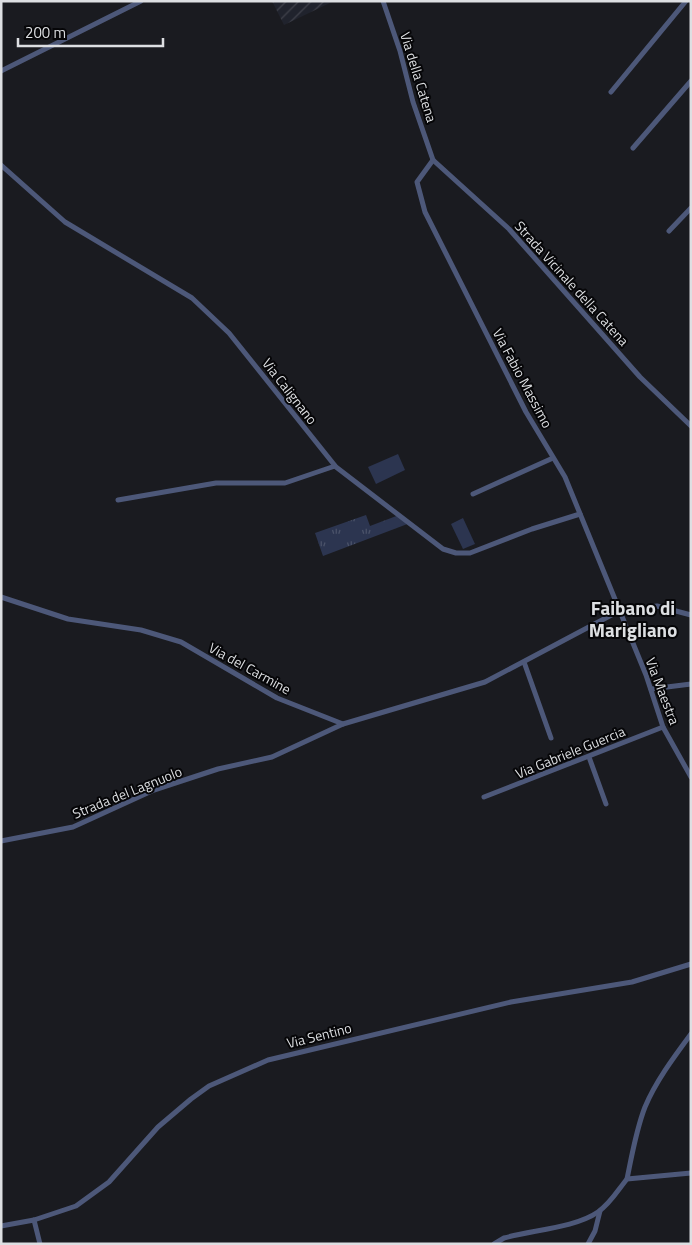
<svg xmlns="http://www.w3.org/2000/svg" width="692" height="1245" font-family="'Titillium Web',sans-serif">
<defs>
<pattern id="industrial-furrows" width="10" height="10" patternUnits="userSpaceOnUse" patternTransform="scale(1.25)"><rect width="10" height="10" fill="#20232d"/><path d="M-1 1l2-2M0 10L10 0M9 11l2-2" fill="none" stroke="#40424b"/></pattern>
<pattern id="grass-tufts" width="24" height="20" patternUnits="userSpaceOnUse" patternTransform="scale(1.25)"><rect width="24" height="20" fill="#2c3550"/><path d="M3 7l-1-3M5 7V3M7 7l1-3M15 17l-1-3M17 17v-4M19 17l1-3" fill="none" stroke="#4a5269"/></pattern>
</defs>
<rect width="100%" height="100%" fill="#1a1b20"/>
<!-- industrial -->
<polygon fill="url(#industrial-furrows)" points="272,1 334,1 284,25"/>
<!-- grass -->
<polygon fill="url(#grass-tufts)" points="366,515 370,526 399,515 410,523 323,556 315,533"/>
<!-- pitch -->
<g fill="#2c3550">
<polygon points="398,454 405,470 376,484 368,467"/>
<polygon points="463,518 475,544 463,549 451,524"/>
</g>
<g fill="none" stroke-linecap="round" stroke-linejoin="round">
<!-- minor -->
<g stroke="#4d5879" stroke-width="5">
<polyline points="383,1 400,51 413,102 433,160"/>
<polyline points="1,71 141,1"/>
<polyline points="611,92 686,1"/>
<polyline points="633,148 691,81"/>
<polyline points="433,160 417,182 425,212 526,412 565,477 646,675 663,727 691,777"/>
<polyline points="433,160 509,229 640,377 691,426"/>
<polyline points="1,165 65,222 192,298 229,333 336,467 443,549 456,553 470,553 532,529 580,514"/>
<polyline points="669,231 691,208"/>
<polyline points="473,494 553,458"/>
<polyline points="118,500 216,483 285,483 335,466"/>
<polyline points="1,597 68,619 141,630 181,642 277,698 343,724 485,682 619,611 657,606 691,615"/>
<polyline points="524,662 551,738"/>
<polyline points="651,689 691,684"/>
<polyline points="589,757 606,804"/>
<polyline points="484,797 663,727"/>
<polyline points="1,841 73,827 154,790 218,769 272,757 343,724"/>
<path d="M627 1179C632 1155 636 1130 645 1107 656 1081 674 1057 691 1034"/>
<polyline points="34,1220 40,1244"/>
<polyline points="1,1226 34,1220 76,1206 109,1182 158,1127 191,1099 209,1086 268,1060 511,1002 632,982 691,964"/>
<path d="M494 1244 504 1238C532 1230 575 1228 598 1212 610 1204 618 1190 627 1179L691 1173"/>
<polyline points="588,1244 595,1231 600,1211"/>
</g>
</g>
<g text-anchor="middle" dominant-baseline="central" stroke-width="4" stroke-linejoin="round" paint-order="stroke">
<!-- street labels -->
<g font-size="14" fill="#dddfe2" stroke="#060608">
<text transform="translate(419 77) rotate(73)">Via della Catena</text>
<text transform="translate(572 283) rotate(48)">Strada Vicinale della Catena</text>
<text transform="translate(523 378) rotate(62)">Via Fabio Massimo</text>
<text transform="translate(290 391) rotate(52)">Via Calignano</text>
<text transform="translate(250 668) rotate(29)">Via del Carmine</text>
<text transform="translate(663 691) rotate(69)">Via Maestra</text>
<text transform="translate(570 752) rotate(-22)">Via Gabriele Guercia</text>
<text transform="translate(127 792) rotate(-22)">Strada del Lagnuolo</text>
<text transform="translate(319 1035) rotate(-14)">Via Sentino</text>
</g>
<!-- district labels -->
<g font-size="19" font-weight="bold" fill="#dddfe2" stroke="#060608">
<text x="633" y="607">Faibano di<tspan x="633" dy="22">Marigliano</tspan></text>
</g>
</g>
<!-- border -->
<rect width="692" height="1245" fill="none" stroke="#dddfe2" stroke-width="5"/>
<!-- scale -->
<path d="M18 38v8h145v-8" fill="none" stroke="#dddfe2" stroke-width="2.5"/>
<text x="25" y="38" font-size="15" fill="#dddfe2" stroke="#060608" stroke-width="4" paint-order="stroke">200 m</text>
</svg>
